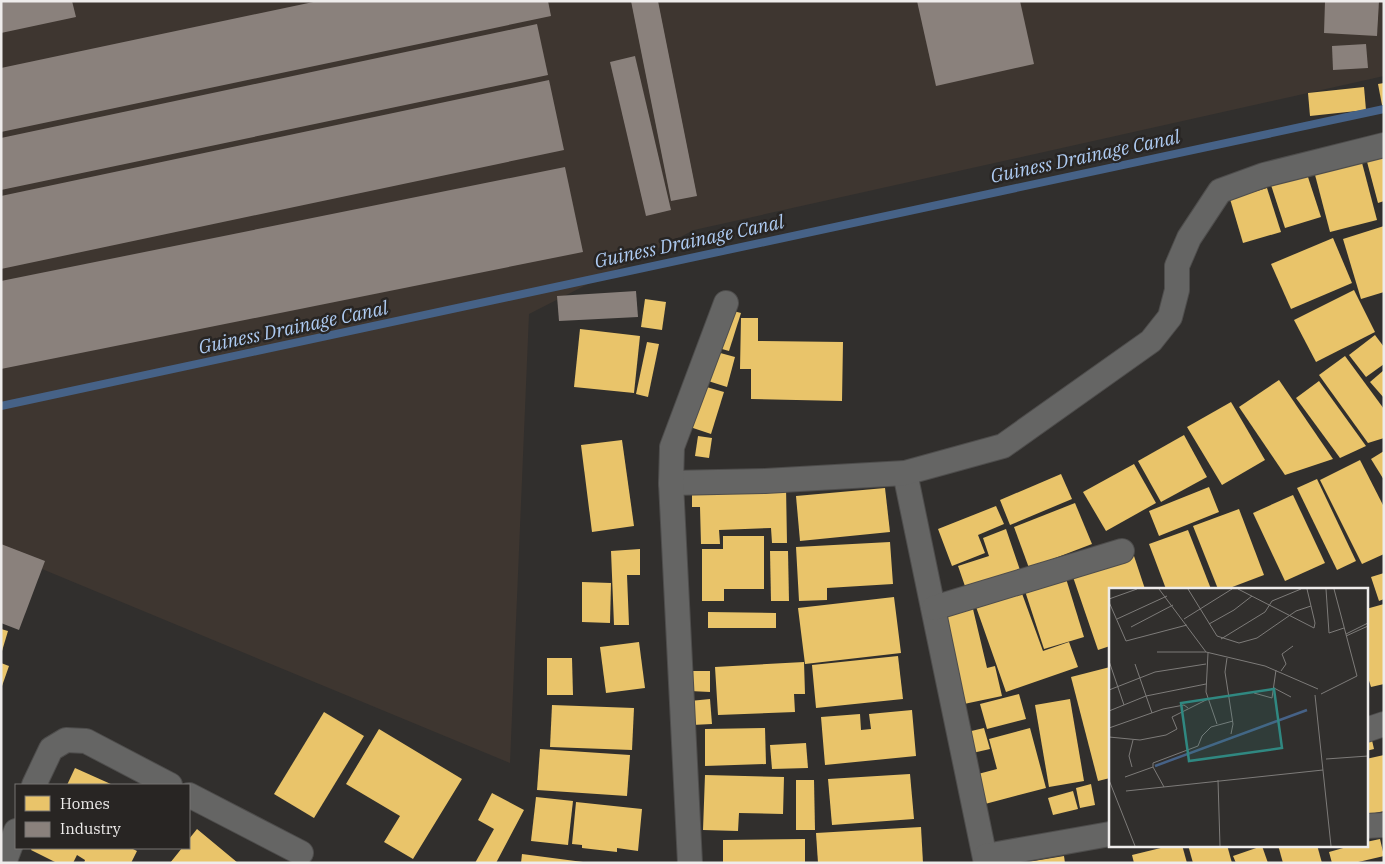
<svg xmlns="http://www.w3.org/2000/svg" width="1385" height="864" font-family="'IBM Plex Serif',serif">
<rect width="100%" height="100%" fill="#312f2d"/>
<!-- built -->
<polygon fill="#3e3630" points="1,1 1384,1 1384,76 694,230 529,314 510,763 1,552"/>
<!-- homes -->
<g fill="#e9c46a">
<polygon points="1384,83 1384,105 1382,105 1378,84"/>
<polygon points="1364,87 1366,110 1310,116 1308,93"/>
<polygon points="1384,153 1384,201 1378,203 1366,158"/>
<polygon points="1361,159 1377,220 1330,232 1314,171"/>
<polygon points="1306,171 1321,217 1285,228 1270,182"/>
<polygon points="1267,188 1281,232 1243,243 1230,199"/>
<polygon points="1384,226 1384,292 1361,299 1343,239"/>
<polygon points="1333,238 1352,283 1291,309 1271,264"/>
<polygon points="1354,290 1375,332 1316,362 1294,320"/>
<polygon points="645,299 666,302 662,330 641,327"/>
<polygon points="726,309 741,313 729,351 715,347"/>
<polygon points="741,318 758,318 758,341 843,342 842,401 751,399 751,369 740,369"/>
<polygon points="580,329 640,336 634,393 574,387"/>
<polygon points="1375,335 1384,347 1384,364 1366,377 1349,355"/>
<polygon points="647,342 659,344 648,397 636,394"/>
<polygon points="713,351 735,357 727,387 705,380"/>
<polygon points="1345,356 1384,409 1384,438 1368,443 1319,375"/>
<polygon points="1384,370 1384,398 1370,382"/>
<polygon points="1279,380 1333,459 1285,475 1239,407"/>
<polygon points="1319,381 1366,446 1340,458 1296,398"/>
<polygon points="703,386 724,392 711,434 690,427"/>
<polygon points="1231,402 1265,460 1222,485 1187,427"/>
<polygon points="1184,435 1207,477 1161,502 1138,461"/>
<polygon points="698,436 712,438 709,458 695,456"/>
<polygon points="622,440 634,526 592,532 581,445"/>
<polygon points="1384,451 1384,480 1371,459"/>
<polygon points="1360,460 1384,507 1384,554 1362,564 1320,480"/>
<polygon points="1134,464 1156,503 1106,531 1083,492"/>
<polygon points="1061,474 1072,499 1010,525 1000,500"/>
<polygon points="1317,479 1356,561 1337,570 1297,488"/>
<polygon points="786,486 787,543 772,543 771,528 719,530 720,544 701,544 700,507 692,507 692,488"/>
<polygon points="1209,487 1219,512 1159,536 1149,511"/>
<polygon points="885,488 890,532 800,541 796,496"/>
<polygon points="1293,495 1325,563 1285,581 1253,513"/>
<polygon points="1075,503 1092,544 1029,568 1014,527"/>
<polygon points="996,506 1004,524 978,535 985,553 952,566 938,529"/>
<polygon points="1239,509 1264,575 1227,589 1218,589 1193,526"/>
<polygon points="1006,529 1020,570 966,589 958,566 989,556 983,538"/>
<polygon points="1188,530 1211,589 1166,589 1149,544"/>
<polygon points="723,536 764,536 764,589 724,589 724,601 702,601 702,549 723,549"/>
<polygon points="890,542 893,584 827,588 827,600 799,601 796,547"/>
<polygon points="640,549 640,575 627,575 629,625 614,625 611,551"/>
<polygon points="770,551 788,551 789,601 771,601"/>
<polygon points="1134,556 1145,589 1110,589 1110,646 1098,650 1073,577"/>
<polygon points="1064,572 1084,637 1044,649 1023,585"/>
<polygon points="1384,573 1384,599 1379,601 1371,577"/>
<polygon points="582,582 611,583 610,623 582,622"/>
<polygon points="1020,588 1043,651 1069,642 1078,667 1006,692 975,604"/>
<polygon points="894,597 901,653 805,664 798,608"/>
<polygon points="1384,604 1384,684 1371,687 1366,671 1366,609"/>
<polygon points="973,609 987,668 995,666 1002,696 964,704 944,616"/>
<polygon points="708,612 776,613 776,628 708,628"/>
<polygon points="1,629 8,631 2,651 1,651"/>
<polygon points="639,642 645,688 606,693 600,647"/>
<polygon points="898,656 903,699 816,708 812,665"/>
<polygon points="547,658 572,658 573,695 547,695"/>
<polygon points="804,662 805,694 794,694 795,712 718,715 715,667"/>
<polygon points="1,663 9,666 2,686 1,686"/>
<polygon points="1110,667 1110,778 1098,781 1071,677"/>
<polygon points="691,671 710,671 710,692 690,691"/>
<polygon points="1019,694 1026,719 987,729 980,704"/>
<polygon points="710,699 712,724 692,725 690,701"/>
<polygon points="1070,699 1084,781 1049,787 1035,705"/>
<polygon points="552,705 634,708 632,750 550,747"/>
<polygon points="912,710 916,756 825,765 821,717 860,714 861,730 871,729 869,714"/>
<polygon points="324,712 364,736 314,818 274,794"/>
<polygon points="765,728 766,764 705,766 705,729"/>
<polygon points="984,728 990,749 968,754 963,733"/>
<polygon points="1030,728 1046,788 985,804 978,774 997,769 989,739"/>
<polygon points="379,729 462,779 413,859 384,842 400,816 346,784"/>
<polygon points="1371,736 1374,749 1366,751 1366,737"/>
<polygon points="806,743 808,768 772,769 770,745"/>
<polygon points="540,749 630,755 627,796 537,790"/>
<polygon points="1384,755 1384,811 1366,815 1366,759"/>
<polygon points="75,768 113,785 67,785"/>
<polygon points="910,774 914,819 832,825 828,779"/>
<polygon points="705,775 784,777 783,814 739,813 738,831 703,830"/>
<polygon points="796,780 814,780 815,830 796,830"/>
<polygon points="1091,784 1095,805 1080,808 1076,788"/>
<polygon points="1073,791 1078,809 1053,815 1048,798"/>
<polygon points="492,793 524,810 496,863 475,863 494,829 478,820"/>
<polygon points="536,797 573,801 568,845 531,841"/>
<polygon points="576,802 642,809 638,851 617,848 617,852 582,848 582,845 572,844"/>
<polygon points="921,827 923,863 818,863 816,833"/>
<polygon points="197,829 238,863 170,863 182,848 189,848 189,839"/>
<polygon points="805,839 805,863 723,863 723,840"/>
<polygon points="1380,839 1384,856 1354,863 1332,863 1329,852 1354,845 1366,845 1366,842"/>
<polygon points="1173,845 1182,845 1187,863 1134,863 1132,855"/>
<polygon points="1188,845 1227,845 1232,863 1193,863"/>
<polygon points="1278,845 1317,845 1322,863 1283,863"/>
<polygon points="1262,846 1268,863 1236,863 1233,856"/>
<polygon points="32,848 131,848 137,851 131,863 84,863 85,860 77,855 73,863 57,863 31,850"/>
<polygon points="522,854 583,862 583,863 521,863"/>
<polygon points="1064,856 1065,863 1028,863 1028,862"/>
</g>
<!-- industry -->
<g fill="#8a817c">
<polygon points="1,1 72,1 76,17 1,33"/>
<polygon points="318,1 548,1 551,16 1,132 1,68"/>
<polygon points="631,1 658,1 697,196 671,201"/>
<polygon points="917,1 1020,1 1034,64 936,86"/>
<polygon points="1325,1 1379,1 1377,36 1324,33"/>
<polygon points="537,24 548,75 1,190 1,138"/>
<polygon points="1366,44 1368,68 1333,70 1332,46"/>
<polygon points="635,56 671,210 646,216 610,62"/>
<polygon points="549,80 564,150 1,269 1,196"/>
<polygon points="565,167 583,252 1,369 1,281"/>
<polygon points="636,291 638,317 559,321 557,296"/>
<polygon points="1,544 45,561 19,630 1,623"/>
</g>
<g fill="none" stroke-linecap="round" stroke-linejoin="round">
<!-- stream -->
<polyline stroke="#466287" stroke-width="8" points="1,406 1384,109"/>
<defs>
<g id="street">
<polyline points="905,473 986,863"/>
<polyline points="671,483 765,481 905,473 1003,446 1151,341 1170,317 1177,290 1177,266 1189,238 1220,191 1264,175 1384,145"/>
<polyline points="934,608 1122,551"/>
<polyline points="1366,730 1384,724"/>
<polyline points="34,785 51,749 66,740 86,741 170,785"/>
<polyline points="189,795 301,853"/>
<polyline points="1366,826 1384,825"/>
<polyline points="986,856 1110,834"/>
<polyline points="4,863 16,831"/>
<polyline points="690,863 671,483 672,447 726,303"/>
</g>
</defs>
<!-- street casing -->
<use href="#street" stroke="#4e4d4c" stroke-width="26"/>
<!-- street -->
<use href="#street" stroke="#656564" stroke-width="24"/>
</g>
<g text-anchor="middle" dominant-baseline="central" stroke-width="5" stroke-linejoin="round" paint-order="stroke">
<!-- water labels -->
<g font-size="19" font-style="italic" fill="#aecbf2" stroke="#282523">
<text transform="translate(1085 156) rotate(-12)">Guiness Drainage Canal</text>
<text transform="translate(689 241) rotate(-12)">Guiness Drainage Canal</text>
<text transform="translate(293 327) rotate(-12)">Guiness Drainage Canal</text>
</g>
</g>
<!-- overview -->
<g transform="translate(1109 588)">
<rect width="259" height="259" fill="#312f2d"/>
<path fill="none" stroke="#466287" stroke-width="2.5" d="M46 178 198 122"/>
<path fill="none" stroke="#7d7b79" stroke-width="1" d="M50 1 97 64 156 78 209 101M79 1 108 48 130 55 148 50 187 23 202 18M129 1 205 40 206 35 198 1M217 1 220 45 235 40M0 11 28 1M0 14 17 53 78 37M8 31 58 8M75 31 123 1M100 36 125 22 143 8M22 39 64 17M237 46 259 35M237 48 259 38M112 51 156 24 163 13 192 1M48 64H97M99 65 97 104 108 136M118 70 116 84 124 136 122 146M0 73 15 117M26 76 43 125M172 83 177 76 173 66 184 58M165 100 182 109M0 102 46 84 97 76M145 105 163 110 167 82M212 106 248 88 225 1M206 107 222 258M0 123 37 108 97 96M0 140 54 121 75 117 79 120M0 149 31 152 57 147 68 141 63 129 99 111M217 171 259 168M23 179 20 168 24 152M44 179V175L89 158 93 148 102 139 124 133M16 189 44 179 55 199M0 192 26 258M109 192 111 258M17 203 214 182"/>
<path fill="#308881" fill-opacity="0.15" stroke="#308881" stroke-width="2.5" d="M165 101 173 160 80 173 72 115Z"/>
<rect width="259" height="259" fill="none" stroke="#eeeceb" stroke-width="2.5"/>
</g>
<!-- border -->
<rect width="1385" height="864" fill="none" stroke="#eeeceb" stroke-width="5"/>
<!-- legend -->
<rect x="15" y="784" width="175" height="65" fill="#282523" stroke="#777573"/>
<rect x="25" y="796" width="25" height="15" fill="#e9c46a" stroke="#777573"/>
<text x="60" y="809" font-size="15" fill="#eeeceb">Homes</text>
<rect x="25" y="822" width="25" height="15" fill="#8a817c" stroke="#777573"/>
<text x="60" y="834" font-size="15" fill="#eeeceb">Industry</text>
</svg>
